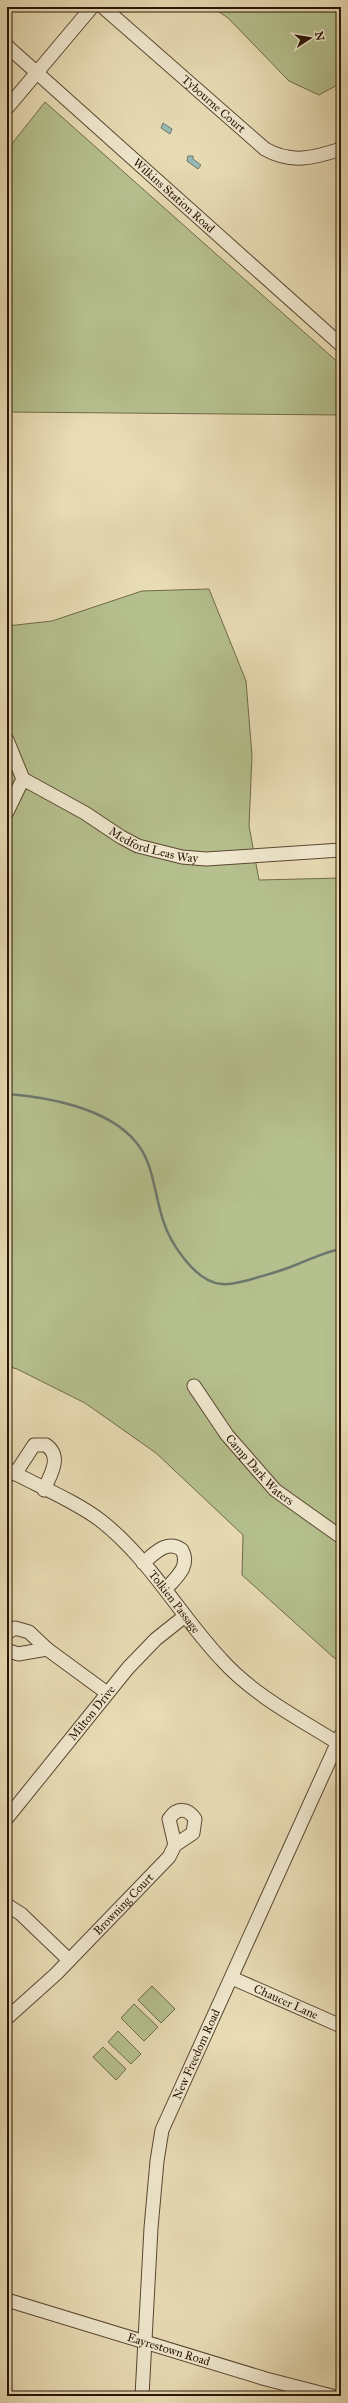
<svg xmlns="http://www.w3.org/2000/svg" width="348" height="2403" font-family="'IM FELL Great Primer',serif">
<rect width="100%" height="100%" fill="#e8dcb5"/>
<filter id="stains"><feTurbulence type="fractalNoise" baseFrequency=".005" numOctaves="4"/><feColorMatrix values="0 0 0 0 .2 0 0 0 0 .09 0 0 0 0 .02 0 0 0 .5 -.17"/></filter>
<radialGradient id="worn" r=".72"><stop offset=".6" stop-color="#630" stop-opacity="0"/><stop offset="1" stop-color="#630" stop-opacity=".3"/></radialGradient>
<!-- green -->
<g fill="#b5c08e" stroke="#706a4a">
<polygon points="212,7 341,7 341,83 319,95 289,81 228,18"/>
<polygon points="45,102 341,365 341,415 7,412 7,150"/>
<polygon points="209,589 246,681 252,756 249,826 259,880 341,878 341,1662 333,1657 242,1575 243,1535 156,1453 85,1403 17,1369 7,1366 7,626 52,621 142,591"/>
<polygon points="152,1986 175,2009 161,2023 138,2000"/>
<polygon points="134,2004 158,2027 144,2041 121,2018"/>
<polygon points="118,2031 141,2054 131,2064 108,2042"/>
<polygon points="103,2047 126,2069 116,2080 93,2057"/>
</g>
<!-- water -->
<g fill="#98bab3" stroke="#6c786d">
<polygon points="163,123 172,129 170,134 161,128"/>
<polygon points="188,156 193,156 193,159 201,165 198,169 187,161"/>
</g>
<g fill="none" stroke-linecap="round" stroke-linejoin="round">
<!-- stream -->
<path stroke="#6c786d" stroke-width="2.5" d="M7 1094C48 1097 107 1108 135 1141 154 1162 154 1194 163 1220 170 1243 196 1283 222 1284 231 1285 240 1282 249 1280 265 1275 282 1271 298 1264 313 1258 325 1252 341 1249"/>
<defs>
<g id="minor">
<path id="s1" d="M103 7 265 149C291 164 314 158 341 149"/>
<path id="s2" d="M7 46 341 345"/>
<polyline points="7,108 92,7"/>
<path id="s3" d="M7 740 23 779 85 813 121 837 138 846 182 857 206 859 341 850"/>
<polyline points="7,812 23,779"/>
<path id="s4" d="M194 1386 227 1435 275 1490 341 1537"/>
<path id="s5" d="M7 1469C37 1486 72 1499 100 1520 149 1558 179 1614 221 1659 254 1696 300 1719 341 1745"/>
<path d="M15 1474 34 1445H46C63 1457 50 1475 44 1490"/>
<path d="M143 1563C155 1553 167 1539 182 1550 191 1567 175 1578 166 1589"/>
<polyline points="7,1633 15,1628 29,1632 47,1649 107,1693"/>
<polyline points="7,1650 18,1654 47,1649"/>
<path id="s6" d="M7 1818 128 1668 156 1639 185 1616"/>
<polyline points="7,1905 21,1914 69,1960"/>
<path id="s7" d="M232 1978 341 2026"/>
<path id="s8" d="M7 2018 56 1974 169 1857 175 1845 193 1833 195 1819C188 1808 177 1807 169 1819L175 1845"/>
<path id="s9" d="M7 2300 266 2379 332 2396"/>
<path id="s10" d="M142 2396 151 2228 157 2161 162 2130 341 1735"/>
</g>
</defs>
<!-- minor casing -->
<use href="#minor" stroke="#5a4731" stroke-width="15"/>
<!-- minor -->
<use href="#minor" stroke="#f0e8cf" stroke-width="13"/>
</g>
<g text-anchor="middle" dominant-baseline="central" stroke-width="3.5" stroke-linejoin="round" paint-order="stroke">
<!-- street labels -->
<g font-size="12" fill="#2a1505" stroke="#f0e8cf">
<text stroke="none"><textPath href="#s1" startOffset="147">Tybourne Court</textPath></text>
<text stroke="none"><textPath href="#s2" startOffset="224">Wilkins Station Road</textPath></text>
<text stroke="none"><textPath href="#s3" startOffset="190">Medford Leas Way</textPath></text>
<text stroke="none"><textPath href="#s4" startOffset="107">Camp Dark Waters</textPath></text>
<text stroke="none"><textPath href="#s5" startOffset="217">Tolkien Passage</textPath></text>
<text stroke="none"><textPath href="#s6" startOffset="135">Milton Drive</textPath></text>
<text stroke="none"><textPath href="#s8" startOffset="163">Browning Court</textPath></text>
<text stroke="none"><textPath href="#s7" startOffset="59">Chaucer Lane</textPath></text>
<text stroke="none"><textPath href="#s10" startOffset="350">New Freedom Road</textPath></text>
<text stroke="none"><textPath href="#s9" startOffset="169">Eayrestown Road</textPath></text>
</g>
</g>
<!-- margin -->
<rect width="348" height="2403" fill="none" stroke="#e8dcb5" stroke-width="24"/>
<rect x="8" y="8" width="332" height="2387" fill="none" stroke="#2a1505" stroke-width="2"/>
<rect x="12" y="12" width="324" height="2379" fill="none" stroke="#2a1505"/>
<!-- north arrow -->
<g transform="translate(310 38) rotate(78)" stroke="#f0e8cf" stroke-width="3" paint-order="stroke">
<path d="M0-3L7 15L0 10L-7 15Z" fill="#2a1505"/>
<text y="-6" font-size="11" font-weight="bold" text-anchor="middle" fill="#2a1505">N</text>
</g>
<rect width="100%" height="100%" filter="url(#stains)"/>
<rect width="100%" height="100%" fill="url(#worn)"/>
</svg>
